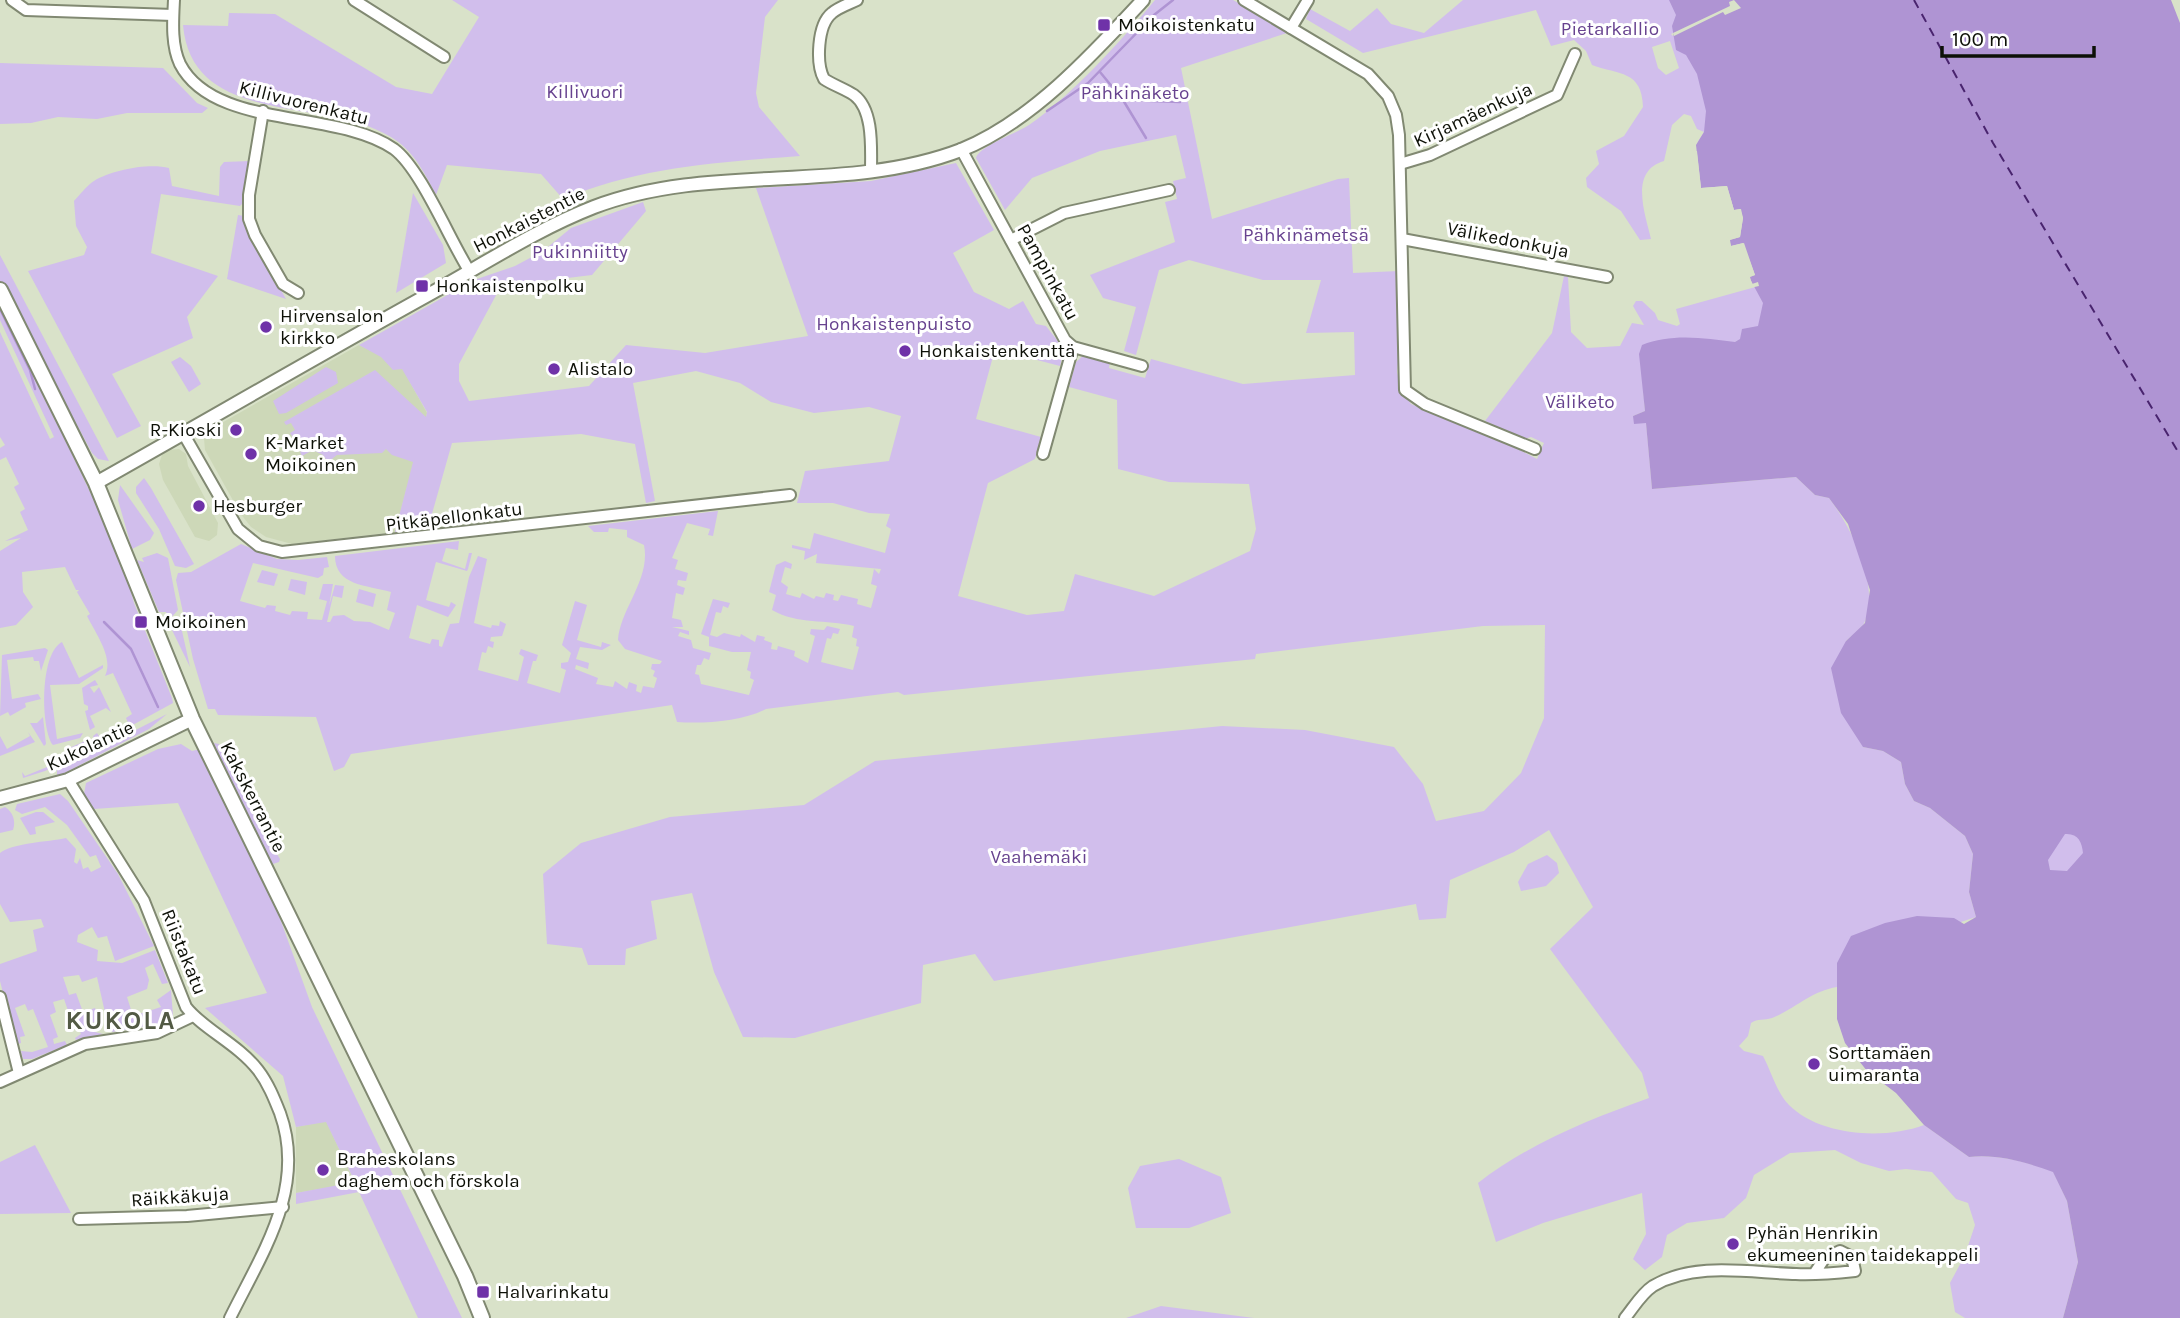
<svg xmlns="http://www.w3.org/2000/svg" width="2180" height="1318" font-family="Karla,sans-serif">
<rect width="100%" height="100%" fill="#d9e2c9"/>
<!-- built -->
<g fill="#cdd8b8">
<polygon points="359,345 400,364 427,413 395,532 292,544 266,537 251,527 240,513 205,450 204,438 211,429"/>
<polygon points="179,449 186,454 188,466 218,523 217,535 209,541 195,537 163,480 159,464 162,455 168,450"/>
<polygon points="326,1121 355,1183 296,1193 296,1127"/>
</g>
<!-- green -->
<g fill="#d1beec" fill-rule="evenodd">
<path d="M452 0H778L765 17 756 93 759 107 800 156C718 162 639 167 563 199L541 174 447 165 436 195C424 172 414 151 391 137 326 96 192 128 183 25L228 26 229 13 275 14 396 87 432 94 479 17Z"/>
<path d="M1155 0H1233L1290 32 1181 68 1212 219 1338 179 1349 178 1353 273 1399 271 1400 347 1397 372 1402 391 1411 404 1506 443 1537 459 1544 443 1531 437 1524 439 1485 421 1552 333 1564 276 1568 277 1571 332 1587 348 1620 346 1632 323 1644 325 1633 306 1636 301H1642L1655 313 1658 320 1677 326 1680 324 1676 309 1759 286 1765 291 1762 329 1643 387 1645 411 1633 416 1646 422 1652 489 1796 477 1815 495 1829 498C1851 527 1880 584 1865 621 1863 628 1852 635 1846 641L1863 747 1883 751 1901 762 1905 784 1914 801 1930 808 1965 836 1973 854 1969 892 1976 917 1837 963V987C1811 991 1795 1009 1772 1018 1764 1021 1758 1018 1751 1023L1748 1036 1739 1046 1744 1051 1763 1056C1771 1071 1777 1093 1789 1105 1820 1136 1884 1140 1924 1125L1969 1157C1998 1154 2025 1162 2053 1171L2067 1201 2078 1262 2063 1318H1965L1955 1312 1950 1283 1965 1255 1975 1225 1968 1203 1956 1199 1932 1172 1906 1169 1889 1171 1861 1163 1835 1150 1790 1153 1754 1175 1746 1198 1724 1218 1687 1223 1667 1235 1662 1257 1645 1270 1633 1259 1646 1234 1642 1193 1543 1223 1496 1242 1478 1183C1528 1144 1590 1119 1649 1098L1642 1073 1550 949 1593 907 1549 830 1514 852 1450 880 1446 918 1419 920 1416 904 994 981 975 954 923 965 921 1003 795 1038 743 1037 714 972 692 893 651 901 657 939 626 949 625 965H588L582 948 547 944 543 874 581 843 670 817 804 805 875 761 1222 726 1305 730 1394 747 1423 784 1436 821 1484 811 1521 773 1544 718 1545 625 1483 626 1256 654 1255 659 904 695 898 692 766 709C743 721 705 724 677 722L672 705 351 754 344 767 334 771 316 717 218 715 215 709H208L193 659 176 580 178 573 191 572 241 544 277 559 298 560 327 557 329 567 324 568 323 575 318 578 253 563 240 601 265 608 267 605 276 606 275 611 290 615 292 611 308 612 307 619 322 620 327 601 319 599 323 584H333L329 606 335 585 344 586 342 598 333 596 327 622H330L333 616 344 615 354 621 370 622 389 630 395 613 387 610 391 592C367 585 335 586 335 556L459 541 458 550 446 548 442 561 465 569 469 553H472L468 569 467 571 436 562 426 600 449 607 451 602 456 605 448 617 417 605 409 638 430 644 432 639 439 640V646L442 647 450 624 459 623 469 577 478 556 487 559 474 623 491 628 492 625 499 626 500 621 506 624 502 636 491 637 490 641 494 642 493 648 488 646 486 653 482 652 478 670 518 681 524 657 519 654 521 649 538 655 536 661H533L527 683 560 693 566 670 561 668V663L568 662 571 653 562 645 575 601 587 605 577 640 601 647 602 642 611 645 602 650 580 647 576 659 589 663 588 669 576 665 575 669 598 678 596 684 613 687 615 681 627 689 629 682 637 685 636 691 641 693 643 686 654 688 657 678 653 676 655 671 651 669 652 664H660L662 661 625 649 618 640C620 609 651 579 644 545L627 537V530L609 528 608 532H594L588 526 718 511 713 536 708 535 710 529 687 523 672 558 678 560 675 569 688 573 686 581 678 580 677 585 685 588 683 595 676 593 672 618 681 620 683 627H672L689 631V635L680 632 678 636 691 640 693 648 711 653 709 660 704 658 701 665H697L695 674 699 675 701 684 749 695 754 680 750 678 751 672 747 670 751 652H732L709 646V637L701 634 713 599 730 603 728 608 723 606 721 613 716 612 710 635 717 637 724 633 740 637 741 634 755 642 757 635 765 637 764 640 772 643 771 649 777 650 778 646 795 651 794 656 808 663 815 636 810 634 811 629 824 630 827 626 840 629 838 634 833 633 831 639 827 638 821 662 853 670 859 647 856 646 857 639 852 637 854 626C826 619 798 625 772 610L776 595 769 592 776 565 785 561 792 564 791 569 785 567 781 582 788 587 786 594 800 598 802 593 814 599 816 596 824 598 826 593 834 595 833 600 838 601 841 595 858 599 857 604 871 608 877 586 871 584 874 569 879 574 881 569 816 563 817 554 804 560 805 551 792 548V545L810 549 814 533 885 553 891 529 886 526 890 514 869 513 833 503H797L805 471 889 461 901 416 869 407 814 413 771 402 740 383 696 371 633 383 655 501 646 503 635 444 581 434 452 443 428 528 395 532 413 462 392 455 386 449 382 453 337 455 328 462 323 455 313 450 302 456 300 452 306 448 299 437 294 439 290 433 295 430 291 423 286 425 284 422 375 370 426 417 427 412 402 369 393 370 381 357 359 345 474 280 515 266 543 251 571 228 643 202 646 211 592 275 501 286 459 364V381L469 401 589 386 626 345 705 353 808 336 756 188 871 181 956 163 994 230 953 253 974 292 1009 309 1023 301 1036 324 1046 326 1064 349 1060 366 995 349 976 419 1041 437 1035 459 988 483 958 596 1027 615 1064 611 1075 574 1154 596 1250 551 1256 529 1249 484 1169 482 1118 469 1117 400 1069 387 1076 362 1085 354 1110 361 1109 368 1145 378 1151 359 1243 384 1355 375 1354 332 1306 333 1321 280H1263L1189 260 1159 270 1136 355 1124 351 1136 307 1103 298 1090 275 1175 242 1165 202 1177 199 1173 181 1186 178 1176 135 1100 151 1032 178 1005 210 976 158C979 146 1017 133 1029 125 1070 97 1123 39 1155 0Z"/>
<path d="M1463 0H1692L1690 25 1671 34 1673 36 1689 28 1720 121 1697 143 1704 132 1697 129 1691 116 1684 114 1672 125 1664 161C1629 171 1645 213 1651 239L1640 240 1621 211 1587 187 1586 178 1599 164 1596 151 1624 136 1643 107C1642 70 1619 75 1592 65L1586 51 1574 40 1551 46 1536 10 1363 53 1306 19 1310 9 1350 31 1377 8 1391 24 1424 33ZM1670 41 1679 68 1666 75 1658 68 1652 47Z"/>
<polygon points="0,63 163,68 197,103 208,108 202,113 127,113 97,119 58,117 31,123 0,124"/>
<path d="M250 161 244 202 240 206 161 194 151 253 218 276 187 317 193 338 112 374 141 426 117 438 28 271 84 255 87 247 76 226 74 201C80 195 86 186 94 181 112 170 148 163 169 168L172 186 219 196 220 167 224 162Z"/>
<polygon points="413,193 443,245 446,263 396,293"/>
<polygon points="238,215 244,216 252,239 286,299 227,279"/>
<polygon points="0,255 109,461 98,459 92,453 0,281"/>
<path d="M0 303 121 557 134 603 172 698 173 703 96 745 93 736 97 733 101 739 129 725 126 718 132 714 113 673 105 676C114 658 96 634 87 616L90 614 77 592 79 590H76L65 567 22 572 23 592 33 607 16 625 0 628V551L21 538 5 541 28 530 20 512 25 509 14 487 19 484 6 457 0 460V448L5 445 0 437V332L50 439 54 437 0 320Z"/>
<polygon points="180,357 191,366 201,384 189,392 171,362"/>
<polygon points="326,367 336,372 338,383 286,413 279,414 273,401"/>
<polygon points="144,478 151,488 194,564 186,568 175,566 159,529 136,493 136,487"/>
<polygon points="120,485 154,533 150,540 132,549 118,500"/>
<polygon points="157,553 168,558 178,610 169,620 166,612 159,612 137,560 144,562 142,558"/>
<polygon points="262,570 278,574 274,586 257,582"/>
<polygon points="291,579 307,582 305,595 288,590"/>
<polygon points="359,589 376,594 373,607 356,602"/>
<polygon points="179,618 180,622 190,667 170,626"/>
<path d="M62 642 79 678 103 665V668L79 684 50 685 57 739 83 733 80 738 53 745C41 730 39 654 62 642Z"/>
<polygon points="45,648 48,650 41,671 39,661 34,661 33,657 7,660 12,699 38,694 41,699 25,703 26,707 10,716 8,712 0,716 2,655"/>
<polygon points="95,680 98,685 90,687 94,693 99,687 111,712 106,708 90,716 95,727 90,730 85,711 88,710 88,706 84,704 82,688"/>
<polygon points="167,714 149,729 57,777 57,770"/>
<polygon points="43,717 46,744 44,746 30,723 37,723"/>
<polygon points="28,732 35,742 0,756 0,736 7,749 30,736"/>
<polygon points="85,741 93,747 45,771 23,778 22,772 25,776 69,758 67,749"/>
<path d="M214 743 219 744 257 822 280 859 279 862 273 864C252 823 230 786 214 743Z"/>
<polygon points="181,744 192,751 200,749 270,891 312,1007 462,1318 418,1318 359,1192 296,1204 296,1193 355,1182 326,1122 296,1127 283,1076 205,1008 267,993 178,803 94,809 84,794 86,783 158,749"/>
<path d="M60 794 68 801 118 874 154 946 115 961 107 936 98 938 92 927 78 935 77 942 98 950 97 961 122 963 155 950 168 983 162 984 153 964 145 968 149 980 147 989 127 997 133 1016 161 1007 157 1000 171 990 173 1016 160 1024 112 1032 111 1028 120 1026 116 1014 106 1017 97 977 82 982 79 975 63 977 69 995 76 993 83 1012 95 1008 98 1014 101 1013V1019L92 1023 95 1032 103 1034 76 1040 75 1038 81 1034 78 1027 73 1025 64 999 53 1002 56 1012 50 1015 58 1037 53 1039 54 1044 65 1041 67 1045 32 1059H23L21 1051 32 1052 48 1047 33 1009 28 1011 25 1004 15 1008 25 1036 20 1037 21 1043 16 1045 0 981V964L37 951 33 930 44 927 41 919 10 922 0 904V853C12 843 48 842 66 838L76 849 74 862 77 864 80 858 83 869 88 867 91 872 101 867 96 855 90 857 67 825 45 807 22 814 15 810 17 804Z"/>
<path d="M5 807C13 812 16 821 13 830L0 833V809Z"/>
<polygon points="36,812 43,812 55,822 35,827 36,834 30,835 20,818"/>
<polygon points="2060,817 2090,849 2074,888 2015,849"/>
<polygon points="1547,855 1557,863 1559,873 1546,886 1521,891 1518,882 1528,864"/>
<polygon points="35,1145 71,1213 0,1214 0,1162"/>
<polygon points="1179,1159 1221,1177 1231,1213 1189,1228 1136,1228 1128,1188 1140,1166"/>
<polygon points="1161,1306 1254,1318 1126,1318"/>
</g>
<!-- water -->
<path fill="#af94d3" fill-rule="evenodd" d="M1669 0H2171L2180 23V1318H2063L2078 1262 2067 1201 2053 1172C2025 1162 1998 1154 1969 1157L1924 1125 1896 1093 1867 1071 1845 1043 1837 1019V963L1851 936 1885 923 1917 916 1954 918 1964 924 1976 917 1969 892 1973 854 1965 836 1930 808 1914 801 1905 784 1901 762 1883 751 1863 747 1841 713 1831 668 1846 641 1865 623 1870 590 1848 524 1829 498 1815 495 1796 477 1652 489 1646 423 1634 424 1633 416 1645 411 1639 354 1642 345C1671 333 1705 338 1735 342L1740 339 1742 329 1758 326 1763 303 1749 277 1755 275 1743 243 1731 246 1729 240 1740 237 1743 218 1740 209 1734 210 1727 186 1701 188 1696 145 1704 132 1706 111 1697 74 1686 55 1676 50 1672 26 1676 15ZM2065 834C2078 833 2082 842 2083 853L2067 871 2050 870 2048 860Z"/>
<!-- pier -->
<g fill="#d9e2c9">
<polygon points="1734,0 1741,8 1725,15 1723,12 1674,36 1673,33 1730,6 1729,2"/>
<polygon points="1693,151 1697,151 1701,188 1727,186 1734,210 1741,209 1743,218 1740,237 1730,240 1731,246 1744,243 1755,275 1750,277 1752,284 1758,282 1759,286 1750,288 1749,286 1746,276 1751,273 1742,247 1731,250 1727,247 1726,238 1737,234 1738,213 1731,212 1725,190 1698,190"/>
</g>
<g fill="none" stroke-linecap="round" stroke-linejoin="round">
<!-- stream -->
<g stroke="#af94d3" stroke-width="2.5">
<polyline points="1100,72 1123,100 1146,138"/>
<polyline points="1124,100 1180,102"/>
<polyline points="1047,111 1088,83 1154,15 1173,0"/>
<polyline points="0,309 30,370 35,389"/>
<polyline points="104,622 131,649 158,707"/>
</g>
<!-- ferry -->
<polyline stroke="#49246e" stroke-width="2" stroke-dasharray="9 7" stroke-linecap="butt" points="1914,0 1993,143 2180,455"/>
<defs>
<g id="minor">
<polyline points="12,0 26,10 173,15"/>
<path d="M174 0C173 20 171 45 180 64 214 130 337 109 394 149 421 169 450 241 470 272"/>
<polyline points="354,0 444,57"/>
<path d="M857 0C849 4 839 7 832 13 817 25 816 64 824 79 833 85 845 89 854 95 874 110 871 149 871 171"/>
<polyline points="1244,0 1368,74 1388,96 1396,115 1399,135 1405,390 1425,404 1535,449"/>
<polyline points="1291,28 1308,0"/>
<polyline points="263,111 249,195 249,219 255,235 283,284 298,293"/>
<polyline points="961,149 1065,340 1073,347 1142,366"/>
<polyline points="1400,164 1430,155 1557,95 1575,54"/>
<polyline points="1402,239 1607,277"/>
<polyline points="1011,240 1064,213 1169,190"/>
<polyline points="183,433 238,529 259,546 282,552 790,495"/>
<polyline points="1043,454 1073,347"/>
<path d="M68 780 144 901 186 1007C203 1029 238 1044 258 1070 268 1083 274 1098 280 1113 307 1188 262 1253 230 1318"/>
<polyline points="0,997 19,1073"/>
<polyline points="0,1082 85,1044 157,1033 193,1016"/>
<polyline points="79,1219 187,1216 283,1207"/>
<path d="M1625 1318C1634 1307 1641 1294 1653 1286 1695 1261 1751 1273 1796 1274 1816 1275 1836 1273 1855 1271L1852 1257 1840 1251 1824 1259 1814 1274"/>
</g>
<g id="tertiary">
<path d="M96 483C206 421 316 357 426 296 481 266 535 230 594 207 712 162 843 195 961 150 1031 122 1093 54 1143 0"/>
<polyline points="0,798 68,780 192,719"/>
</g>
<polyline id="secondary" points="0,290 96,483 192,719 465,1276 482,1318"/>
</defs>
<!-- minor casing -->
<use href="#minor" stroke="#818972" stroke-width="14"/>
<!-- tertiary casing -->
<use href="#tertiary" stroke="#818972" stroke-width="16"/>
<!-- secondary casing -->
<use href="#secondary" stroke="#818972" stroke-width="18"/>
<!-- minor -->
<use href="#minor" stroke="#fff" stroke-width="10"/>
<!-- tertiary -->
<use href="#tertiary" stroke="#fff" stroke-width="12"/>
<!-- secondary -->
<use href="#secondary" stroke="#fff" stroke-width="14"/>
</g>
<!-- markers -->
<g fill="#6f32a8" stroke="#fff" stroke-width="2.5">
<rect x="1097" y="18" width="14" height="14" rx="3.5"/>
<rect x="415" y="279" width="14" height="14" rx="3.5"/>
<circle cx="266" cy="327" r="7"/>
<circle cx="905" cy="351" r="7"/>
<circle cx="554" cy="369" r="7"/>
<circle cx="236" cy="430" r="7"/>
<circle cx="251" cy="454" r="7"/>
<circle cx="199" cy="506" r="7"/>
<rect x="134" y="615" width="14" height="14" rx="3.5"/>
<circle cx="1814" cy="1064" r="7"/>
<circle cx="323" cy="1170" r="7"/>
<circle cx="1733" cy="1244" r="7"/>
<rect x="476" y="1285" width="14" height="14" rx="3.5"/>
</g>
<g text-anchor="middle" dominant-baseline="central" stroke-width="6" stroke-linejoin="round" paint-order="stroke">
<!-- poi labels -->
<g font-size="19" fill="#0d1007" stroke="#fff" text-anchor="start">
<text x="1118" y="25">Moikoistenkatu</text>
<text x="436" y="286">Honkaistenpolku</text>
<text x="280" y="316">Hirvensalon<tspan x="280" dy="22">kirkko</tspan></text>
<text x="919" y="351">Honkaistenkenttä</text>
<text x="568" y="369">Alistalo</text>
<text x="222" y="430" text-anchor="end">R-Kioski</text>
<text x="265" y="443">K-Market<tspan x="265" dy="22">Moikoinen</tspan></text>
<text x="213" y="506">Hesburger</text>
<text x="155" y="622">Moikoinen</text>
<text x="1828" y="1053">Sorttamäen<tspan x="1828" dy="22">uimaranta</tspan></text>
<text x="337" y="1159">Braheskolans<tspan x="337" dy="22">daghem och förskola</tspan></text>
<text x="1747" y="1233">Pyhän Henrikin<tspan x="1747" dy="22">ekumeeninen taidekappeli</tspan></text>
<text x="497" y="1292">Halvarinkatu</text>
</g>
<!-- park labels -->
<g font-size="19" fill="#67428f" stroke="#fff">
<text x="1610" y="29">Pietarkallio</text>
<text x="585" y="92">Killivuori</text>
<text x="1135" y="93">Pähkinäketo</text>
<text x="1306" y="235">Pähkinämetsä</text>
<text x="580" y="252">Pukinniitty</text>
<text x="894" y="324">Honkaistenpuisto</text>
<text x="1580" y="402">Väliketo</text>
<text x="1039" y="857">Vaahemäki</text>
</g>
<!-- street labels -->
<g font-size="19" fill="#0d1007" stroke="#fff">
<text transform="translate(304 103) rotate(14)">Killivuorenkatu</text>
<text transform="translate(1473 115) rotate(-25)">Kirjamäenkuja</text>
<text transform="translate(529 220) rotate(-27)">Honkaistentie</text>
<text transform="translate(1508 240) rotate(11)">Välikedonkuja</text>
<text transform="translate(1048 272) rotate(61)">Pampinkatu</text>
<text transform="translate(454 517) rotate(-7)">Pitkäpellonkatu</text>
<text transform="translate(90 746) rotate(-25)">Kukolantie</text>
<text transform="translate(253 797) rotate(63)">Kakskerrantie</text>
<text transform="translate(184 952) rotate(68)">Riistakatu</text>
<text transform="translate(180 1197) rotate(-4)">Räikkäkuja</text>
</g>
<!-- district labels -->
<g font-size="26" font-weight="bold" letter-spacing="2" fill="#525a44" stroke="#fff">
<text x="121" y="1020">KUKOLA</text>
</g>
</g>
<!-- scale -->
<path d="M1942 46v10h152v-10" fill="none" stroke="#0d1007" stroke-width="3.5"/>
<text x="1952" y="46" font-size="21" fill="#0d1007" stroke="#ffffff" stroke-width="5" paint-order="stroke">100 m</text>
</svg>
